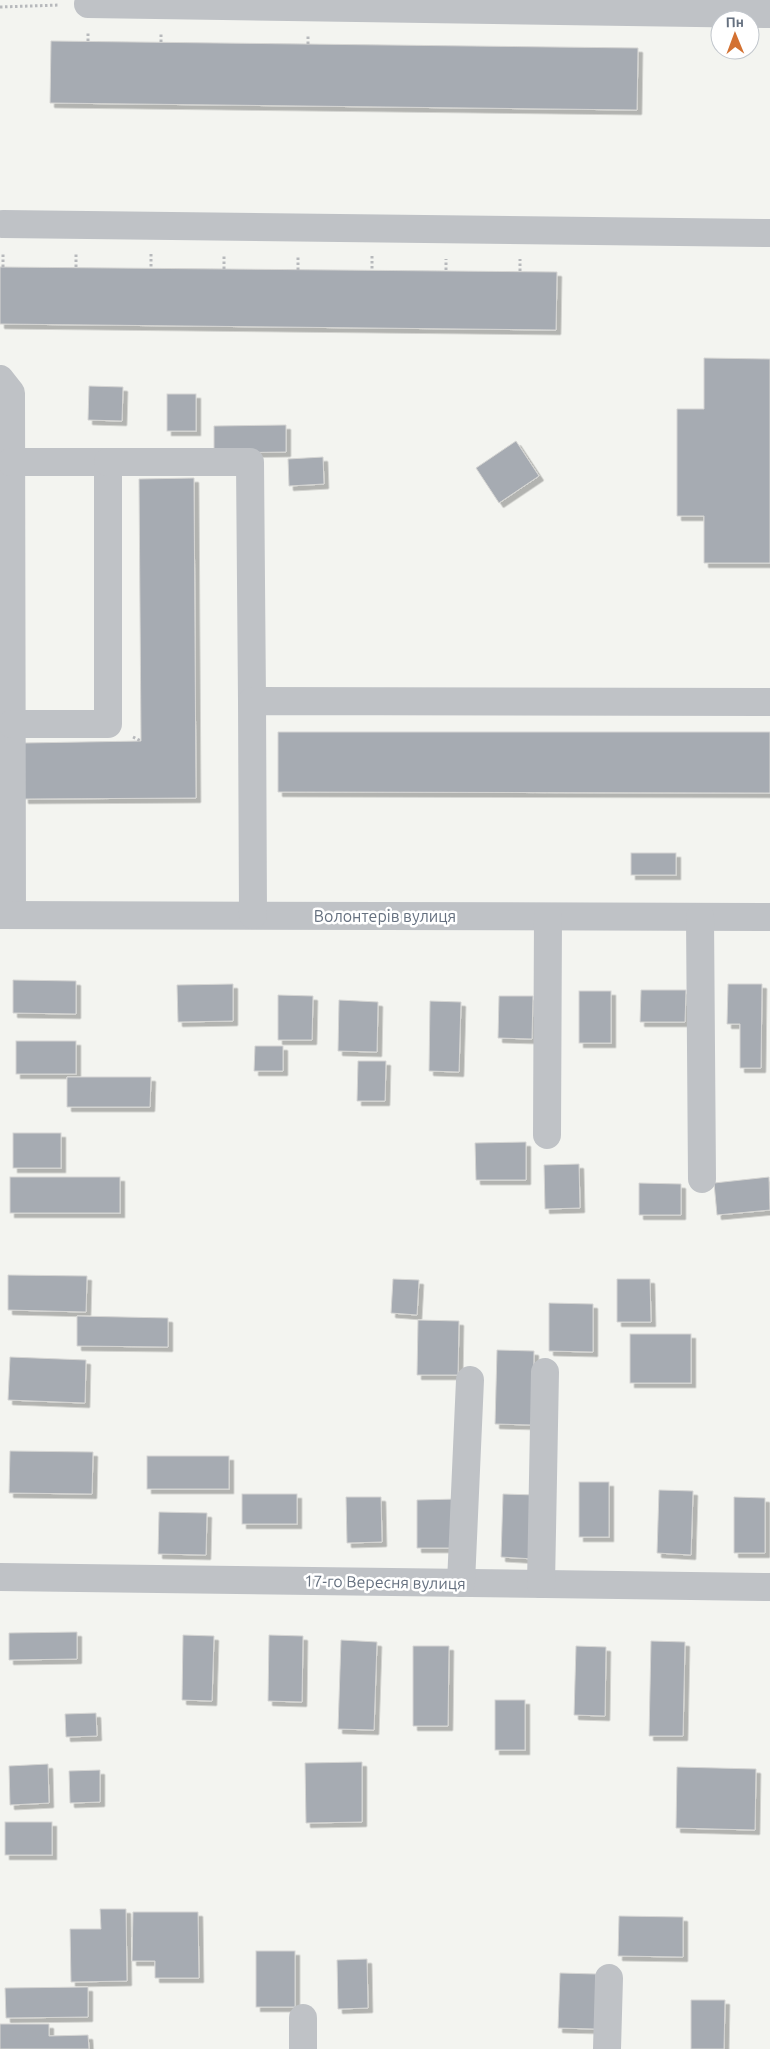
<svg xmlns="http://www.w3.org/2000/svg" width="770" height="2049" font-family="Ubuntu,sans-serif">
<defs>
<filter id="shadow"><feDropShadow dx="4.5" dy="4.5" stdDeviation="0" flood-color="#0004"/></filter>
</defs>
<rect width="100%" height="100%" fill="#f3f4f0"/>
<!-- building -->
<g fill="#a6abb2" stroke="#d5d5d3" filter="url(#shadow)">
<polygon points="51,41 638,48 637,110 50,103"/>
<polygon points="0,267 557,272 556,330 0,324"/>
<polygon points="704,358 770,359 770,563 704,563 704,516 677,516 677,409 704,409"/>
<polygon points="89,386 123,387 122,421 88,420"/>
<rect x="167" y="394" width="29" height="37"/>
<polygon points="286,425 286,452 214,453 214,426"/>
<polygon points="516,441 539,476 499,503 476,468"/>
<polygon points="323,457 324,484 289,486 288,459"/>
<polygon points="194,478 196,798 24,799 23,743 141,741 139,479"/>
<polygon points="278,732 770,732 770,793 278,792"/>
<rect x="631" y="853" width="45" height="22"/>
<polygon points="13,980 76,981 76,1014 13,1013"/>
<polygon points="233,984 233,1021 178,1022 177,985"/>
<polygon points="728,984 762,984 761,1068 740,1068 740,1024 727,1024"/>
<polygon points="641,990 686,990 685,1022 640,1022"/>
<rect x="579" y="991" width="32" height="52"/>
<polygon points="278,995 313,996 312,1040 278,1040"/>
<polygon points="499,996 533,996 532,1039 498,1038"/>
<polygon points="339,1000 378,1002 377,1052 338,1051"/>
<polygon points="430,1001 461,1002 459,1072 429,1071"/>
<rect x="16" y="1041" width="60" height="33"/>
<polygon points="255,1046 283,1046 283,1071 254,1071"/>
<polygon points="358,1061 386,1061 385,1101 357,1101"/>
<polygon points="67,1077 151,1077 150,1107 67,1107"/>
<rect x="13" y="1133" width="48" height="35"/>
<polygon points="526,1142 526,1180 476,1180 475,1143"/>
<polygon points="579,1164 580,1208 545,1209 544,1165"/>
<rect x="10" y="1177" width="110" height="36"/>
<polygon points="769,1177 770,1210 717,1215 714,1183"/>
<polygon points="639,1183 681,1184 681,1215 639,1215"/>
<polygon points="8,1275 87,1276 86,1312 8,1310"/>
<polygon points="393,1279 419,1280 417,1315 391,1313"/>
<polygon points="617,1279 650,1279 651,1322 617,1322"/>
<polygon points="549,1303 593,1304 593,1352 549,1351"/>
<polygon points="77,1316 168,1318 168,1347 77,1346"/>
<polygon points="418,1320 459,1321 458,1375 417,1375"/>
<rect x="630" y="1334" width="61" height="49"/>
<polygon points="497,1350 534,1351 533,1425 495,1424"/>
<polygon points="10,1357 86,1360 85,1403 8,1400"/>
<polygon points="10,1451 93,1452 92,1494 9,1493"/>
<rect x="147" y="1456" width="82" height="33"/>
<rect x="579" y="1482" width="30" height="55"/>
<polygon points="659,1490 693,1491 691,1555 657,1553"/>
<rect x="242" y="1494" width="55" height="30"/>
<polygon points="503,1494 536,1495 534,1559 501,1557"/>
<polygon points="346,1497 381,1497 382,1542 347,1543"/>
<polygon points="734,1497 765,1498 765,1553 734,1553"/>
<polygon points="457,1499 457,1548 417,1548 417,1500"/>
<polygon points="159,1512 207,1513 206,1555 158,1554"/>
<polygon points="77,1632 77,1659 9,1660 9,1633"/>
<polygon points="183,1635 214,1636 212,1701 182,1700"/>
<polygon points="269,1635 303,1636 302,1702 268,1701"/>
<polygon points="341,1640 377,1642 374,1730 338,1729"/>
<polygon points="651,1641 685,1642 683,1736 649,1736"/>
<polygon points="413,1646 449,1646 448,1726 413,1726"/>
<polygon points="576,1646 606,1647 605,1716 574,1715"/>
<rect x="495" y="1700" width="30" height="50"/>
<polygon points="96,1713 97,1736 66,1737 65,1714"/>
<polygon points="362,1762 362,1822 306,1823 305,1763"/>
<polygon points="48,1764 49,1803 10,1805 9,1766"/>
<polygon points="677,1767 756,1769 755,1830 676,1828"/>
<polygon points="100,1770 100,1802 70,1803 69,1771"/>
<rect x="5" y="1822" width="47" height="33"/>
<polygon points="100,1909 126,1909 127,1981 71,1982 70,1929 101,1929"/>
<polygon points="133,1912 198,1912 199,1978 155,1978 155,1961 132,1961"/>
<polygon points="619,1916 683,1917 683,1957 618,1956"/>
<rect x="256" y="1951" width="39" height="56"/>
<polygon points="367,1959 368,2008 338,2009 337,1960"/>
<polygon points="560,1973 596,1974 595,2029 558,2028"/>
<polygon points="88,1987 88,2017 6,2018 5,1988"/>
<polygon points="691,2000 725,2000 724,2049 691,2049"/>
<polygon points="0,2024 49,2024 49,2036 88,2035 89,2049 0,2049"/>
</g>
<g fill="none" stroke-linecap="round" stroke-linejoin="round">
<!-- path -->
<g stroke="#b7b9bc" stroke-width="3" stroke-dasharray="2.5 2.5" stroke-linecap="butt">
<polyline points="0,7 59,5"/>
<polyline points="88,41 88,32"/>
<polyline points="161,42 161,33"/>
<polyline points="308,44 308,35"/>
<polyline points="151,254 151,268"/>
<polyline points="372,256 372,270"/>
<polyline points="3,267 3,252"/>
<polyline points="76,267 76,253"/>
<polyline points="224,269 224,254"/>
<polyline points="298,270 298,255"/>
<polyline points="446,270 446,259"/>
<polyline points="520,271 520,259"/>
<polyline points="133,737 141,741"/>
</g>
<!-- minor -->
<g stroke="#bfc2c6" stroke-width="28">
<polyline points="88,4 770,14"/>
<polyline points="3,224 770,233"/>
<polyline points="0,379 11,393 12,915"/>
<polyline points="11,462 108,462 108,724 12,724"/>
<polyline points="108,462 250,462 252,701"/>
<polyline points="0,915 770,917"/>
<polyline points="253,915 252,701 770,702"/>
<polyline points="700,917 702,1179"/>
<polyline points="547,1135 548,917"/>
<polyline points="0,1577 770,1587"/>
<polyline points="461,1583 470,1380"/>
<polyline points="541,1584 545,1372"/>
<polyline points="303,2049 303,2018"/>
<polyline points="607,2049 609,1978"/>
</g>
</g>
<g text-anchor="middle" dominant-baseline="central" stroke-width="5" stroke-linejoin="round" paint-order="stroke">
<!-- street labels -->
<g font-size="16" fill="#65707f" stroke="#fff">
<text x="385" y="916">Волонтерів вулиця</text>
<text transform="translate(385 1582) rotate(1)">17-го Вересня вулиця</text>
</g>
</g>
<!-- north arrow -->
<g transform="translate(735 35) rotate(359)"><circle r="24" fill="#ffffff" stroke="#c1c6cc"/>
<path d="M0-4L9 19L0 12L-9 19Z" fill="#d37131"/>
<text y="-8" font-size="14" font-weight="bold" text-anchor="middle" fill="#65707f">Пн</text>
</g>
</svg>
